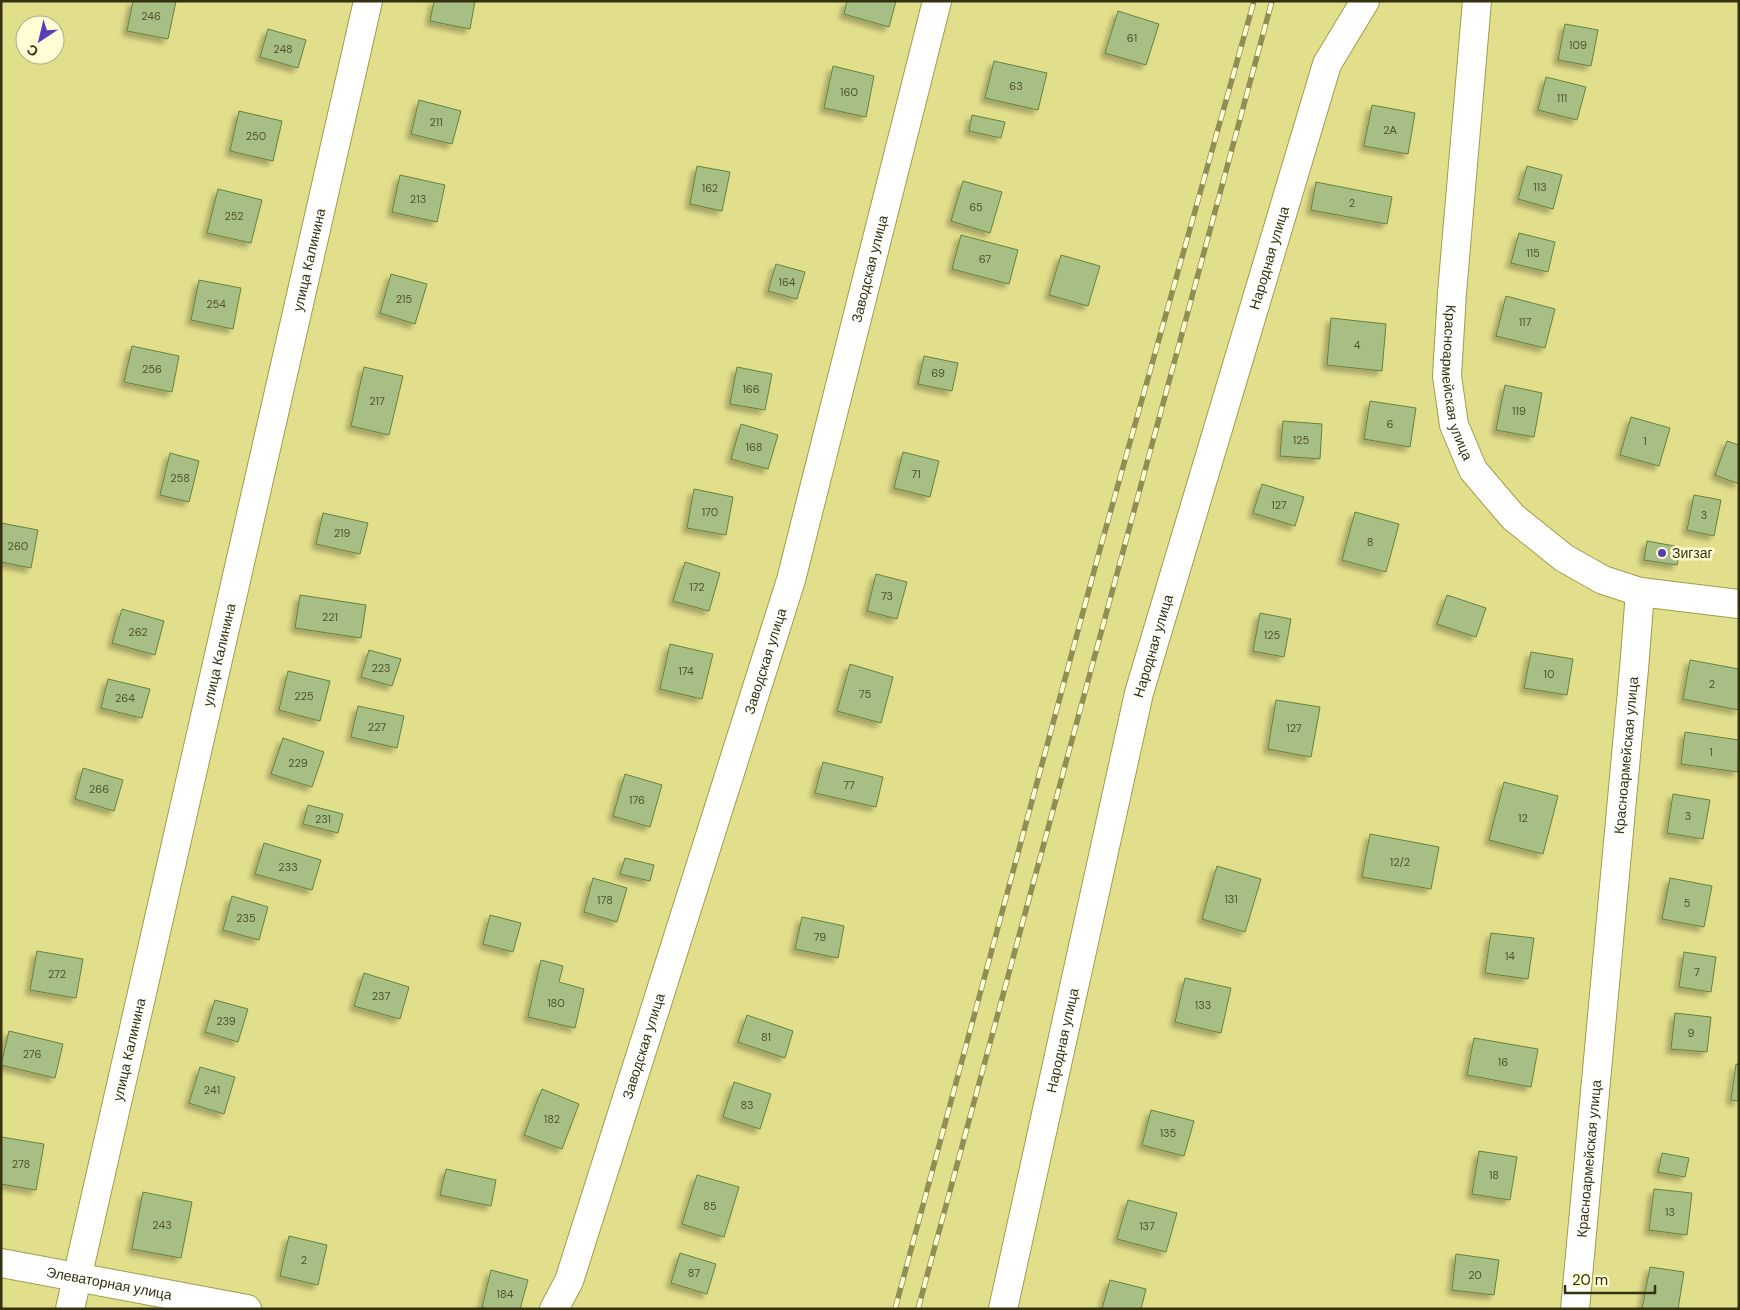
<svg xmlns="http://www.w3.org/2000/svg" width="1740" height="1310" font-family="'DM Sans',sans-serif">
<defs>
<filter id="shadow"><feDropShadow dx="-4.5" dy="4.5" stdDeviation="2.5" flood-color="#0004"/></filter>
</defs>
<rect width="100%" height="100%" fill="#e2df8c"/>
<!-- building -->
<g fill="#a7bf85" stroke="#67823a" filter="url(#shadow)">
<polygon points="133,1 176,1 168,39 127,31"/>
<polygon points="434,1 475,1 470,29 430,21"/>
<polygon points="847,1 896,1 889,27 844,14"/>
<polygon points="1118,11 1159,24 1146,65 1105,53"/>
<polygon points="1565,24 1598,30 1591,66 1558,60"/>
<polygon points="268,29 306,40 298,68 260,57"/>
<polygon points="994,61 1047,73 1038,110 985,98"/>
<polygon points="833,66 874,76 866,117 824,108"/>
<polygon points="1546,77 1586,87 1577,120 1538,110"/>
<polygon points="419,100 461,111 452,144 411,134"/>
<polygon points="1372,105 1415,113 1408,154 1364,146"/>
<polygon points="239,111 282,121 273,161 230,151"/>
<polygon points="972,115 1005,122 1001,138 969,131"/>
<polygon points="697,166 730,172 722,211 690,204"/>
<polygon points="1527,166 1562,175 1553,209 1518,199"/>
<polygon points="400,175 445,185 437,222 392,212"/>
<polygon points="963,181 1002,192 990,233 951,221"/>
<polygon points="1316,182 1392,197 1387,224 1311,210"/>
<polygon points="218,189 262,200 251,243 207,233"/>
<polygon points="1519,233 1555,242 1548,272 1511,263"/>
<polygon points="961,235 1018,250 1009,284 952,269"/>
<polygon points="1061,255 1100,266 1088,306 1049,295"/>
<polygon points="776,264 805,272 797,299 768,291"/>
<polygon points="391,274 427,284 415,324 380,313"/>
<polygon points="199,280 241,288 233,329 191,320"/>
<polygon points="1506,296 1555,309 1545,348 1496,336"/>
<polygon points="1331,318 1386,324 1382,371 1327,365"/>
<polygon points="132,346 179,356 172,392 124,382"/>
<polygon points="924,356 958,363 952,391 918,384"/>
<polygon points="364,367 403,376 389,435 351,426"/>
<polygon points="737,367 772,374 765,410 730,404"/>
<polygon points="1505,385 1542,393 1534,437 1496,430"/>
<polygon points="1370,401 1416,408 1410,447 1364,439"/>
<polygon points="1631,417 1670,428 1659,466 1620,455"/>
<polygon points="1283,421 1322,424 1320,459 1280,456"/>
<polygon points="741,424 778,435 768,469 731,459"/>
<polygon points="1727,441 1739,445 1739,484 1715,475"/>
<polygon points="903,452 939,461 930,497 894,488"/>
<polygon points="170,453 199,461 189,502 160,495"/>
<polygon points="1262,484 1304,497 1295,526 1253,513"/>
<polygon points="694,489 733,497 726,535 687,528"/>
<polygon points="1694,495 1721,500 1714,536 1687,530"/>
<polygon points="1355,512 1399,524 1386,572 1342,560"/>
<polygon points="323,513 368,523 360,554 316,544"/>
<polygon points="1,523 38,530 31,568 1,562"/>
<polygon points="1647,541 1680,547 1677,565 1644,560"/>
<polygon points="685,562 720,573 709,611 673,601"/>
<polygon points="876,574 907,582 897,619 867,611"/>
<polygon points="300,595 366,605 361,638 295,628"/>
<polygon points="1447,595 1486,608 1476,637 1437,624"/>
<polygon points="122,609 164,621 155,655 112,643"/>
<polygon points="1260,613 1291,619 1284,657 1253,651"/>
<polygon points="670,644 713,654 702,699 660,689"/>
<polygon points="369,650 401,659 392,686 361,677"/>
<polygon points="1531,652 1573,659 1567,695 1524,688"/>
<polygon points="1690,660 1739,669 1739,710 1683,699"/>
<polygon points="850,664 893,677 881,723 837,711"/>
<polygon points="288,671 330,681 320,721 279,710"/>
<polygon points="108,679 150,689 142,718 101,708"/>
<polygon points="1276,700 1320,707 1311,757 1268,749"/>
<polygon points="358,706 404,716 397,748 351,737"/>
<polygon points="1685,732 1739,740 1738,772 1681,764"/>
<polygon points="283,738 324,752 312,787 271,774"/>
<polygon points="823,762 883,777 876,807 815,793"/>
<polygon points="83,768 123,780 114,811 75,799"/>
<polygon points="625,774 662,785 650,827 613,816"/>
<polygon points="1504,782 1558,796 1543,854 1489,840"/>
<polygon points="1673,794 1710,800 1703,839 1667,833"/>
<polygon points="308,805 343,814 338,833 303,824"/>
<polygon points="1370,834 1439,847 1431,889 1362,877"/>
<polygon points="264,843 321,860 312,890 255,874"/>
<polygon points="625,858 654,865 650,881 620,874"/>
<polygon points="1217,866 1261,879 1245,932 1202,919"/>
<polygon points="593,878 627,888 617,922 584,912"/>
<polygon points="1670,878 1712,886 1704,927 1662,919"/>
<polygon points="232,896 268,907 259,940 223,930"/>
<polygon points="490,915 521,923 513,952 483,944"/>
<polygon points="802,917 844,926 838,958 795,949"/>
<polygon points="1491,933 1534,938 1528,979 1485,973"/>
<polygon points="37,951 83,959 76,998 30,990"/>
<polygon points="1684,952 1716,957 1711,992 1679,987"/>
<polygon points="541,960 563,966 559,982 584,989 575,1028 528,1017"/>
<polygon points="364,973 409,987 400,1019 354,1006"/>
<polygon points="1185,978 1231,988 1221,1033 1175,1022"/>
<polygon points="215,1000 248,1009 238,1042 205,1032"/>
<polygon points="1675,1013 1711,1017 1707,1052 1671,1049"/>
<polygon points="747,1015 793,1031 785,1058 738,1042"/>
<polygon points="9,1031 63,1044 55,1078 1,1065"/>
<polygon points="1474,1038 1538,1049 1531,1087 1467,1075"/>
<polygon points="1736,1064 1739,1065 1739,1101 1731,1100"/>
<polygon points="200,1067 235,1077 224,1114 189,1103"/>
<polygon points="734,1082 771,1094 760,1129 723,1117"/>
<polygon points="542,1089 579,1104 562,1149 524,1135"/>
<polygon points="1151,1110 1194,1121 1184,1156 1142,1145"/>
<polygon points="1,1137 44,1144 36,1190 1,1184"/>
<polygon points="1479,1151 1517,1157 1510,1200 1472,1194"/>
<polygon points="1662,1153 1689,1158 1685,1177 1658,1172"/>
<polygon points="446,1169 496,1180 491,1206 440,1195"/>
<polygon points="697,1175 739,1187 724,1237 682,1224"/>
<polygon points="1654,1189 1692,1193 1687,1235 1649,1230"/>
<polygon points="143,1192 192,1202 181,1258 132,1249"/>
<polygon points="1128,1200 1177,1213 1166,1252 1117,1239"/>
<polygon points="289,1236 327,1245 318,1285 280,1276"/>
<polygon points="680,1253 716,1264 707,1294 671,1283"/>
<polygon points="1456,1254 1499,1260 1494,1295 1452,1290"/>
<polygon points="1650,1267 1684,1272 1678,1309 1642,1309"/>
<polygon points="491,1270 528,1280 520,1309 488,1309 482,1307"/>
<polygon points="1110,1280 1146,1289 1141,1309 1102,1309"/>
</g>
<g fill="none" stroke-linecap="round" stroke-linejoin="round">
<defs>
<g id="minor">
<path id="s1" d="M1477 1 1452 293 1447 376 1454 425 1473 470 1513 517 1564 558 1603 580 1640 592 1739 604"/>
<path id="s2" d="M1 1263 247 1309"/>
<path id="s3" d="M70 1309 368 1"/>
<path id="s4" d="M554 1309 569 1281 791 580 937 1"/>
<path id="s5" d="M1003 1309 1139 693 1327 64 1365 1"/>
<path id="s6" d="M1575 1309 1634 669 1640 592"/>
</g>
</defs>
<!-- minor casing -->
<use href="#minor" stroke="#a09c4a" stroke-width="30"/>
<!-- minor -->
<use href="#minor" stroke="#fff" stroke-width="28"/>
<defs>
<g id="rail">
<polyline points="895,1309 1100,549 1254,1"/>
<polyline points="918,1309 1272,1"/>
</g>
</defs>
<!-- rail casing -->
<use href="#rail" stroke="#908e52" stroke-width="5.5"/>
<!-- rail -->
<use href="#rail" stroke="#fffed5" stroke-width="4" stroke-dasharray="11" stroke-linecap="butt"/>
</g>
<!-- markers -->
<circle fill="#573eb6" stroke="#fffed5" stroke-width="2" cx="1662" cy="553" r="5"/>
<g text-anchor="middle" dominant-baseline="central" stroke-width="5" stroke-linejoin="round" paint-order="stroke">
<!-- number labels -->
<g font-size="11" fill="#50542c">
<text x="151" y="16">246</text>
<text x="1132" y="38">61</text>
<text x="1578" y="45">109</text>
<text x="283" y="49">248</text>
<text x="1016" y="86">63</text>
<text x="849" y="92">160</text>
<text x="1562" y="98">111</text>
<text x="436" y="122">211</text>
<text x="1390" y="130">2А</text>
<text x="256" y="136">250</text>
<text x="1540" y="187">113</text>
<text x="710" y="188">162</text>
<text x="418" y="199">213</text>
<text x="1352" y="203">2</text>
<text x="976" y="207">65</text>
<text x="234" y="216">252</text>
<text x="1533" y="253">115</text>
<text x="985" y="259">67</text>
<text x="787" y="282">164</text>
<text x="404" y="299">215</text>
<text x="216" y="304">254</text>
<text x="1525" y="322">117</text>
<text x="1357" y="345">4</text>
<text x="152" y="369">256</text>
<text x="938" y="373">69</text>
<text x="751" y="389">166</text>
<text x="377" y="401">217</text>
<text x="1519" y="411">119</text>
<text x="1390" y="424">6</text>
<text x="1301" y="440">125</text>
<text x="1645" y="441">1</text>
<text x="754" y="447">168</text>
<text x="916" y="474">71</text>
<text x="180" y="478">258</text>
<text x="1279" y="505">127</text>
<text x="710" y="512">170</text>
<text x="1704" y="515">3</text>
<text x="342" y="533">219</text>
<text x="1370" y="542">8</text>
<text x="18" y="546">260</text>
<text x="697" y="587">172</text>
<text x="887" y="596">73</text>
<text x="330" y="617">221</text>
<text x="138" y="632">262</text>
<text x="1272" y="635">125</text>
<text x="381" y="668">223</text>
<text x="686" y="671">174</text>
<text x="1549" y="674">10</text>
<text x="1712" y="684">2</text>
<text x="865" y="694">75</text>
<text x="304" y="696">225</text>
<text x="125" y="698">264</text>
<text x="377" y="727">227</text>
<text x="1294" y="728">127</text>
<text x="1711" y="752">1</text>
<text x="298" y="763">229</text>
<text x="849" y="785">77</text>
<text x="99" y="789">266</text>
<text x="637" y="800">176</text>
<text x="1688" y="816">3</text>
<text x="1523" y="818">12</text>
<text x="323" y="819">231</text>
<text x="1400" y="862">12/2</text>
<text x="288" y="867">233</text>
<text x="1231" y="899">131</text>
<text x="605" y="900">178</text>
<text x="1687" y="903">5</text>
<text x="246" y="918">235</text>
<text x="820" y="937">79</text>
<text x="1510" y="956">14</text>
<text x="1697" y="972">7</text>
<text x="57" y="974">272</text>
<text x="381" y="996">237</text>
<text x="556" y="1003">180</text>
<text x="1203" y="1005">133</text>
<text x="226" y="1021">239</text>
<text x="1691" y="1033">9</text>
<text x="766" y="1037">81</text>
<text x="32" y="1054">276</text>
<text x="1503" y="1062">16</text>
<text x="212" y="1090">241</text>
<text x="747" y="1105">83</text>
<text x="552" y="1119">182</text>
<text x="1168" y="1133">135</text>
<text x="21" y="1164">278</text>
<text x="1494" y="1175">18</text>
<text x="710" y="1206">85</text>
<text x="1670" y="1212">13</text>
<text x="162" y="1225">243</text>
<text x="1147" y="1226">137</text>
<text x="304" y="1260">2</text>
<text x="694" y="1273">87</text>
<text x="1475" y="1275">20</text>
<text x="505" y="1294">184</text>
</g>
<!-- street labels -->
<g font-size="14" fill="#33310f" stroke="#fffed5">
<text stroke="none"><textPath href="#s5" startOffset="1085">Народная улица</textPath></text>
<text stroke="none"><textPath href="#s3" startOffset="1076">улица Калинина</textPath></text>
<text stroke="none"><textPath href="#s4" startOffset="1088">Заводская улица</textPath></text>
<text stroke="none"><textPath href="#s1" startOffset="384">Красноармейская улица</textPath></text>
<text stroke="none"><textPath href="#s5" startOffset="680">Народная улица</textPath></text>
<text stroke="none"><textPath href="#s3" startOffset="671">улица Калинина</textPath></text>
<text stroke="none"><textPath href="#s4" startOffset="682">Заводская улица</textPath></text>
<text stroke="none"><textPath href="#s6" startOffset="556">Красноармейская улица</textPath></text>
<text stroke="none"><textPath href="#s5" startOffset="275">Народная улица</textPath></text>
<text stroke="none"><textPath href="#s4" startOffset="278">Заводская улица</textPath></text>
<text stroke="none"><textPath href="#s3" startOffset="266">улица Калинина</textPath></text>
<text stroke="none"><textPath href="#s6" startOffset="151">Красноармейская улица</textPath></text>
<text stroke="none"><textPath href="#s2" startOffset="110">Элеваторная улица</textPath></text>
</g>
<!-- poi labels -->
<g font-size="14" fill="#33310f" stroke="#fffed5" text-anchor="start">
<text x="1672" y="553">Зигзаг</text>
</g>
</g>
<!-- border -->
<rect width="1740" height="1310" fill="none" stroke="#33310f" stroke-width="5"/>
<!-- north arrow -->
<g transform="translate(40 40) rotate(215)"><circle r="24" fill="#fffed5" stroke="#adac86"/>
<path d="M0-4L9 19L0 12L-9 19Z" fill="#573eb6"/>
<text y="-8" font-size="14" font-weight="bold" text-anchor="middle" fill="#33310f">С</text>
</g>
<!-- scale -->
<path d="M1565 1285v8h90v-8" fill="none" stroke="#33310f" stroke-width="2.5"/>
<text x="1572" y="1285" font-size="15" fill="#33310f" stroke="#fffed5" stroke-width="4" paint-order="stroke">20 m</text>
</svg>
